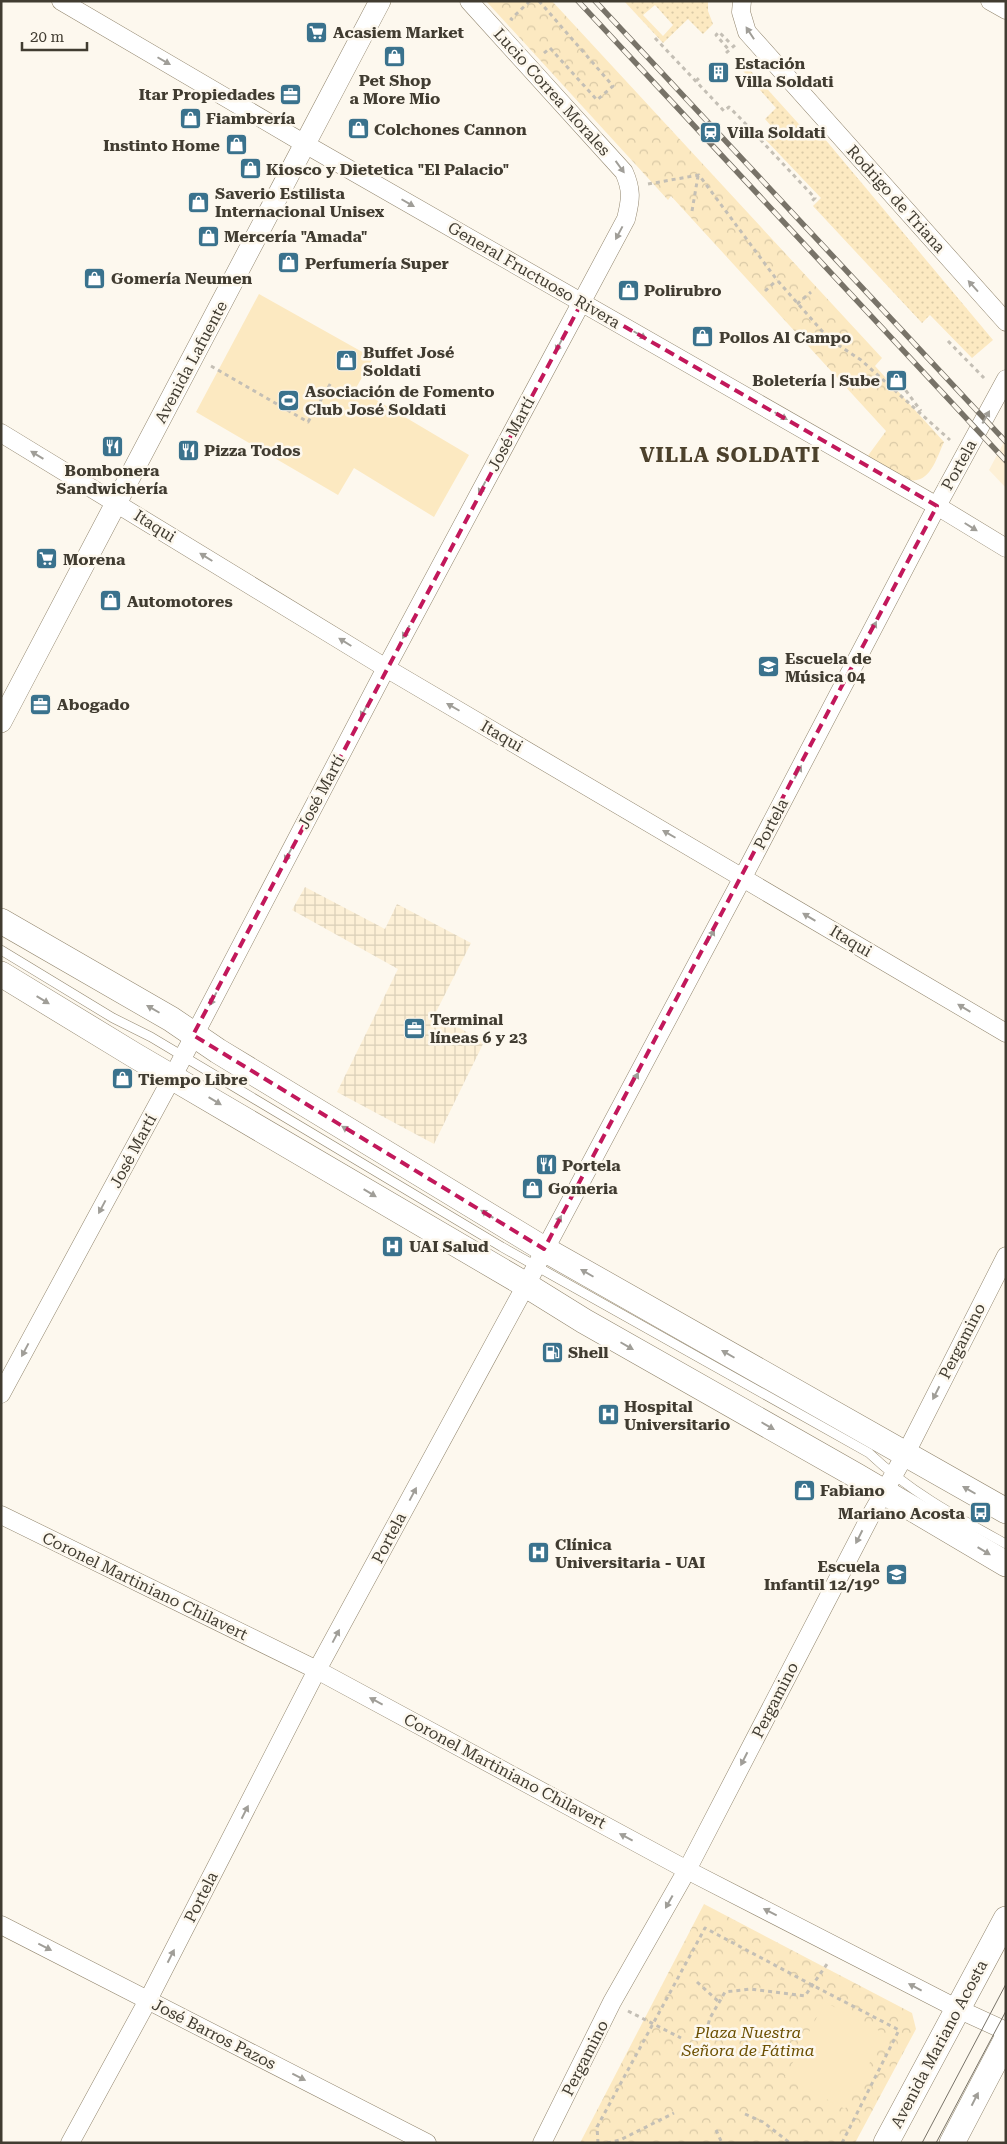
<svg xmlns="http://www.w3.org/2000/svg" width="1007" height="2144" font-family="'Roboto Serif',serif">
<defs>
<pattern id="industrial-grid" width="8" height="8" patternUnits="userSpaceOnUse" patternTransform="scale(1.25)"><rect width="8" height="8" fill="#fdf0d6"/><path d="M0 4h8M4 0v8" fill="none" stroke="#dacfb8"/></pattern>
<pattern id="grass-dots" width="8" height="8" patternUnits="userSpaceOnUse" patternTransform="scale(1.25)"><rect width="8" height="8" fill="#fce9c1"/><path d="M2 2h.1M6 6h.1" fill="none" stroke="#d9c9a6" stroke-width="1.8" stroke-linecap="round"/></pattern>
<pattern id="forest-crowns" width="20" height="18" patternUnits="userSpaceOnUse" patternTransform="scale(1.25)"><rect width="20" height="18" fill="#fce9c1"/><path d="M2 6a3 3 0 1 1 6 0M12 15a3 3 0 1 1 6 0" fill="none" stroke="#d9c9a6"/></pattern>
</defs>
<rect width="100%" height="100%" fill="#fdf8ee"/>
<!-- built -->
<polygon fill="#fdf0d6" points="1006,438 1006,488 989,470"/>
<!-- industrial -->
<polygon fill="url(#industrial-grid)" points="305,887 385,929 397,904 471,943 435,1014 484,1042 434,1144 337,1092 398,969 292,910"/>
<!-- grass -->
<g fill="url(#grass-dots)" fill-rule="evenodd">
<path d="M624 1H708V11L713 24 703 34 688 19 663 43ZM655 5 673 25 663 36 643 15Z"/>
<polygon points="740,59 807,133 814,126 993,340 972,358 930,315 922,323 813,206 821,198 763,137 773,128 765,119 776,108 736,63"/>
</g>
<!-- forest -->
<g fill="url(#forest-crowns)">
<path d="M486 1H552L882 358 875 366 944 442C937 457 930 484 910 480L867 457 886 431 671 196 668 200Z"/>
<polygon points="704,1904 912,2013 916,2029 855,2143 580,2143"/>
</g>
<!-- garden -->
<g fill="#fce9c1">
<polygon points="259,294 373,358 356,388 469,455 434,517 354,468 338,495 196,412"/>
<polygon points="825,2002 885,2034 845,2109 785,2077"/>
</g>
<g fill="none" stroke-linecap="round" stroke-linejoin="round">
<defs>
<path id="service" d="M1 950 113 1018 151 1037 502 1247 869 1453C910 1492 957 1517 1006 1544"/>
<g id="minor">
<polyline points="61,1 305,144 937,506 1006,548"/>
<polyline points="742,1 741,12 747,32 1006,322"/>
<polyline points="990,1 1006,10"/>
<polyline points="1,433 386,668 1006,1033"/>
<path d="M1 1394 173 1076 386 668 626 219C631 199 632 190 624 172L469 1"/>
<polyline points="1,1515 317,1670 687,1870 958,2009 1006,2031"/>
<polyline points="1,1925 427,2143"/>
<polyline points="70,2143 148,2000 317,1670 526,1285 743,877 937,506 1006,379"/>
<polyline points="542,2143 612,2002 687,1870 871,1515 906,1453 1006,1256"/>
</g>
<polyline id="tertiary" points="1,722 380,1"/>
<g id="secondary">
<polyline points="1,921 171,1019 218,1051 544,1249 1006,1511"/>
<polyline points="1,974 134,1055 526,1285 584,1321 857,1476 1006,1564"/>
<polyline points="886,2143 1006,1919"/>
<polyline points="952,2143 1006,2040"/>
</g>
</defs>
<!-- service casing -->
<use href="#service" stroke="#91856d" stroke-width="10"/>
<!-- minor casing -->
<use href="#minor" stroke="#91856d" stroke-width="19"/>
<!-- tertiary casing -->
<use href="#tertiary" stroke="#91856d" stroke-width="22"/>
<!-- secondary casing -->
<use href="#secondary" stroke="#91856d" stroke-width="26"/>
<!-- path -->
<g stroke="#c4bfb5" stroke-width="3" stroke-dasharray="4 4" stroke-linecap="butt">
<polyline points="539,1 613,86 597,100 550,48 543,54"/>
<polyline points="513,20 511,19 530,1"/>
<polyline points="655,38 724,111 729,107 741,119 815,198 810,203"/>
<polyline points="729,42 719,32 716,35 729,50"/>
<polyline points="726,53 735,45"/>
<polyline points="696,81 700,77"/>
<polyline points="648,184 699,175 777,280 829,339 861,360 950,440"/>
<polyline points="692,211 698,176"/>
<polyline points="765,291 777,280"/>
<polyline points="797,304 811,292"/>
<polyline points="948,341 984,378"/>
<polyline points="211,366 308,422 332,381"/>
<polyline points="901,384 921,411"/>
<polyline points="697,1982 719,2002"/>
<polyline points="628,2011 681,2038"/>
<polyline points="706,2032 710,2018 725,1992 750,1989 805,1996 827,1964"/>
<polyline points="745,2114 763,2122 790,2143"/>
<polyline points="716,2130 722,2143"/>
<polyline points="598,2143 597,2127 705,1928 814,1986 899,2030 842,2143"/>
<polyline points="607,2143 620,2140 674,2113"/>
</g>
<!-- service -->
<use href="#service" stroke="#fff" stroke-width="9"/>
<!-- minor -->
<use href="#minor" stroke="#fff" stroke-width="18"/>
<!-- tertiary -->
<use href="#tertiary" stroke="#fff" stroke-width="21"/>
<!-- secondary -->
<use href="#secondary" stroke="#fff" stroke-width="25"/>
<!-- tram -->
<g stroke="#787368" stroke-width="1">
<polyline points="922,2143 1006,1984"/>
<polyline points="936,2143 1006,2011"/>
</g>
<defs>
<g id="rail">
<polyline points="578,1 1006,461"/>
<polyline points="595,1 1006,442"/>
</g>
</defs>
<!-- rail casing -->
<use href="#rail" stroke="#787368" stroke-width="5.5"/>
<!-- rail -->
<use href="#rail" stroke="#fdf8ee" stroke-width="4" stroke-dasharray="11" stroke-linecap="butt"/>
</g>
<!-- one-way arrows -->
<defs><path id="oneway-solid" d="M-6-.8H1V-3.2L6.5 0L1 3.2V.8H-6Z" transform="scale(1.25)"/></defs>
<g fill="#a09e98">
<use href="#oneway-solid" transform="translate(750 33) rotate(-123)"/>
<use href="#oneway-solid" transform="translate(164 61) rotate(30)"/>
<use href="#oneway-solid" transform="translate(620 167) rotate(54)"/>
<use href="#oneway-solid" transform="translate(408 203) rotate(30)"/>
<use href="#oneway-solid" transform="translate(619 233) rotate(118)"/>
<use href="#oneway-solid" transform="translate(973 286) rotate(-132)"/>
<use href="#oneway-solid" transform="translate(640 335) rotate(30)"/>
<use href="#oneway-solid" transform="translate(559 345) rotate(118)"/>
<use href="#oneway-solid" transform="translate(781 416) rotate(30)"/>
<use href="#oneway-solid" transform="translate(986 417) rotate(-61)"/>
<use href="#oneway-solid" transform="translate(37 455) rotate(-149)"/>
<use href="#oneway-solid" transform="translate(482 488) rotate(118)"/>
<use href="#oneway-solid" transform="translate(971 527) rotate(32)"/>
<use href="#oneway-solid" transform="translate(206 557) rotate(-148)"/>
<use href="#oneway-solid" transform="translate(873 628) rotate(-62)"/>
<use href="#oneway-solid" transform="translate(406 632) rotate(118)"/>
<use href="#oneway-solid" transform="translate(345 642) rotate(-148)"/>
<use href="#oneway-solid" transform="translate(453 707) rotate(-150)"/>
<use href="#oneway-solid" transform="translate(364 711) rotate(118)"/>
<use href="#oneway-solid" transform="translate(798 772) rotate(-62)"/>
<use href="#oneway-solid" transform="translate(669 834) rotate(-150)"/>
<use href="#oneway-solid" transform="translate(288 855) rotate(118)"/>
<use href="#oneway-solid" transform="translate(809 917) rotate(-149)"/>
<use href="#oneway-solid" transform="translate(711 936) rotate(-62)"/>
<use href="#oneway-solid" transform="translate(213 999) rotate(118)"/>
<use href="#oneway-solid" transform="translate(43 1000) rotate(31)"/>
<use href="#oneway-solid" transform="translate(964 1008) rotate(-149)"/>
<use href="#oneway-solid" transform="translate(153 1009) rotate(-150)"/>
<use href="#oneway-solid" transform="translate(635 1079) rotate(-62)"/>
<use href="#oneway-solid" transform="translate(215 1101) rotate(31)"/>
<use href="#oneway-solid" transform="translate(348 1130) rotate(-149)"/>
<use href="#oneway-solid" transform="translate(370 1193) rotate(31)"/>
<use href="#oneway-solid" transform="translate(102 1207) rotate(118)"/>
<use href="#oneway-solid" transform="translate(487 1214) rotate(-149)"/>
<use href="#oneway-solid" transform="translate(558 1222) rotate(-62)"/>
<use href="#oneway-solid" transform="translate(587 1273) rotate(-150)"/>
<use href="#oneway-solid" transform="translate(627 1346) rotate(30)"/>
<use href="#oneway-solid" transform="translate(25 1350) rotate(118)"/>
<use href="#oneway-solid" transform="translate(728 1354) rotate(-150)"/>
<use href="#oneway-solid" transform="translate(936 1393) rotate(117)"/>
<use href="#oneway-solid" transform="translate(768 1426) rotate(30)"/>
<use href="#oneway-solid" transform="translate(969 1490) rotate(-150)"/>
<use href="#oneway-solid" transform="translate(413 1494) rotate(-62)"/>
<use href="#oneway-solid" transform="translate(859 1537) rotate(117)"/>
<use href="#oneway-solid" transform="translate(984 1551) rotate(31)"/>
<use href="#oneway-solid" transform="translate(336 1636) rotate(-62)"/>
<use href="#oneway-solid" transform="translate(376 1701) rotate(-152)"/>
<use href="#oneway-solid" transform="translate(744 1759) rotate(117)"/>
<use href="#oneway-solid" transform="translate(245 1812) rotate(-63)"/>
<use href="#oneway-solid" transform="translate(626 1837) rotate(-152)"/>
<use href="#oneway-solid" transform="translate(669 1902) rotate(119)"/>
<use href="#oneway-solid" transform="translate(770 1912) rotate(-153)"/>
<use href="#oneway-solid" transform="translate(45 1947) rotate(27)"/>
<use href="#oneway-solid" transform="translate(171 1956) rotate(-63)"/>
<use href="#oneway-solid" transform="translate(915 1987) rotate(-152)"/>
<use href="#oneway-solid" transform="translate(299 2077) rotate(27)"/>
<use href="#oneway-solid" transform="translate(975 2099) rotate(-63)"/>
</g>
<!-- marked area -->
<path fill="none" stroke="#c2185b" stroke-width="4" stroke-dasharray="10 6" stroke-linejoin="round" d="M582 302 937 506 544 1249 193 1035Z"/>
<!-- icons -->
<defs>
<symbol id="supermarket-square" viewBox="-11 -11 22 22"><rect x="-9" y="-9" width="18" height="18" rx="4" fill="#3a728d" stroke="#fdf8ee"/><path d="M-6-5.5h2.5l.6 2H6L4.5 2H-2.5L-4.4-4H-6ZM-1.5 3.2a1.3 1.3 0 1 0 .1 0ZM3 3.2a1.3 1.3 0 1 0 .1 0Z" fill="#fff"/></symbol>
<symbol id="shop-square" viewBox="-11 -11 22 22"><rect x="-9" y="-9" width="18" height="18" rx="4" fill="#3a728d" stroke="#fdf8ee"/><path d="M-5-2.5h2.3a2.7 3.5 0 0 1 5.4 0H5L5.5 6h-11ZM-1.5-2.5h3a1.5 2.3 0 0 0-3 0Z" fill="#fff"/></symbol>
<symbol id="building-square" viewBox="-11 -11 22 22"><rect x="-9" y="-9" width="18" height="18" rx="4" fill="#3a728d" stroke="#fdf8ee"/><path d="M-4-6H4V6H1V3H-1V6H-4ZM-2.5-4.3h1.7v1.8h-1.7ZM.8-4.3h1.7v1.8H.8ZM-2.5-1h1.7V.8h-1.7ZM.8-1h1.7V.8H.8Z" fill="#fff"/></symbol>
<symbol id="office-square" viewBox="-11 -11 22 22"><rect x="-9" y="-9" width="18" height="18" rx="4" fill="#3a728d" stroke="#fdf8ee"/><path d="M-6-3h4V-5.5h4V-3h4V5H-6ZM-1-4.5V-3h2v-1.5ZM-6 0V1H6V0Z" fill="#fff"/></symbol>
<symbol id="station-square" viewBox="-11 -11 22 22"><rect x="-9" y="-9" width="18" height="18" rx="4" fill="#3a728d" stroke="#fdf8ee"/><path d="M-3-6H3Q5-6 5-4V2Q5 4 3 4L4.5 6H3L1.5 4h-3L-3 6H-4.5L-3 4Q-5 4-5 2V-4Q-5-6-3-6ZM-3.5-4v3h7v-3ZM-3.5 1v1.5H-2V1ZM2 1v1.5H3.5V1Z" fill="#fff"/></symbol>
<symbol id="stadium-square" viewBox="-11 -11 22 22"><rect x="-9" y="-9" width="18" height="18" rx="4" fill="#3a728d" stroke="#fdf8ee"/><path d="M0-5a6.5 5 0 1 0 0 10a6.5 5 0 1 0 0-10ZM-3.5-1.8h7v3.6h-7Z" fill="#fff"/></symbol>
<symbol id="restaurant-square" viewBox="-11 -11 22 22"><rect x="-9" y="-9" width="18" height="18" rx="4" fill="#3a728d" stroke="#fdf8ee"/><path d="M-5-6h1v4h1v-4h1v4h1v-4h1v5L-1.5 .5V6h-2V.5L-5-1ZM5-6V6H3V1.5H1.5Q1.5-4 5-6Z" fill="#fff"/></symbol>
<symbol id="school-square" viewBox="-11 -11 22 22"><rect x="-9" y="-9" width="18" height="18" rx="4" fill="#3a728d" stroke="#fdf8ee"/><path d="M0-5L7-2L0 1L-7-2ZM-4 1L0 2.5L4 1V4Q0 6-4 4Z" fill="#fff"/></symbol>
<symbol id="hospital-square" viewBox="-11 -11 22 22"><rect x="-9" y="-9" width="18" height="18" rx="4" fill="#3a728d" stroke="#fdf8ee"/><path d="M-5-5h3v3.5h4V-5h3V5h-3V1.5h-4V5h-3Z" fill="#fff"/></symbol>
<symbol id="fuel-square" viewBox="-11 -11 22 22"><rect x="-9" y="-9" width="18" height="18" rx="4" fill="#3a728d" stroke="#fdf8ee"/><path d="M-5.5-6h7V0h2V4h1.3V-2.5L3-4.5l.8-.8L6-3V5H2.5V1h-1V6h-7ZM-4.2-4.7v3.2H.2V-4.7Z" fill="#fff"/></symbol>
<symbol id="bus-square" viewBox="-11 -11 22 22"><rect x="-9" y="-9" width="18" height="18" rx="4" fill="#3a728d" stroke="#fdf8ee"/><path d="M-5-6H5V4H4V6H2V4H-2V6H-4V4H-5ZM-3.5-4V0h7V-4ZM-3.5 1.2v1.5H-2V1.2ZM2 1.2v1.5H3.5V1.2Z" fill="#fff"/></symbol>
</defs>
<g fill-rule="evenodd">
<use href="#supermarket-square" x="304" y="20" width="25" height="25"/>
<use href="#shop-square" x="382" y="44" width="25" height="25"/>
<use href="#building-square" x="706" y="60" width="25" height="25"/>
<use href="#office-square" x="278" y="82" width="25" height="25"/>
<use href="#shop-square" x="178" y="106" width="25" height="25"/>
<use href="#shop-square" x="346" y="116" width="25" height="25"/>
<use href="#station-square" x="698" y="120" width="25" height="25"/>
<use href="#shop-square" x="224" y="132" width="25" height="25"/>
<use href="#shop-square" x="238" y="156" width="25" height="25"/>
<use href="#shop-square" x="186" y="190" width="25" height="25"/>
<use href="#shop-square" x="196" y="224" width="25" height="25"/>
<use href="#shop-square" x="276" y="250" width="25" height="25"/>
<use href="#shop-square" x="82" y="266" width="25" height="25"/>
<use href="#shop-square" x="616" y="278" width="25" height="25"/>
<use href="#shop-square" x="690" y="324" width="25" height="25"/>
<use href="#shop-square" x="334" y="348" width="25" height="25"/>
<use href="#shop-square" x="884" y="368" width="25" height="25"/>
<use href="#stadium-square" x="276" y="388" width="25" height="25"/>
<use href="#restaurant-square" x="100" y="434" width="25" height="25"/>
<use href="#restaurant-square" x="176" y="438" width="25" height="25"/>
<use href="#supermarket-square" x="34" y="546" width="25" height="25"/>
<use href="#shop-square" x="98" y="588" width="25" height="25"/>
<use href="#school-square" x="756" y="654" width="25" height="25"/>
<use href="#office-square" x="28" y="692" width="25" height="25"/>
<use href="#office-square" x="402" y="1016" width="25" height="25"/>
<use href="#shop-square" x="110" y="1066" width="25" height="25"/>
<use href="#restaurant-square" x="534" y="1152" width="25" height="25"/>
<use href="#shop-square" x="520" y="1176" width="25" height="25"/>
<use href="#hospital-square" x="380" y="1234" width="25" height="25"/>
<use href="#fuel-square" x="540" y="1340" width="25" height="25"/>
<use href="#hospital-square" x="596" y="1402" width="25" height="25"/>
<use href="#shop-square" x="792" y="1478" width="25" height="25"/>
<use href="#bus-square" x="968" y="1500" width="25" height="25"/>
<use href="#hospital-square" x="526" y="1540" width="25" height="25"/>
<use href="#school-square" x="884" y="1562" width="25" height="25"/>
</g>
<g text-anchor="middle" dominant-baseline="central" stroke-width="5" stroke-linejoin="round" paint-order="stroke">
<!-- poi labels -->
<g font-size="16" font-weight="bold" fill="#413c31" stroke="#fdf8ee" text-anchor="start">
<text x="333" y="32">Acasiem Market</text>
<text x="735" y="63">Estación<tspan x="735" dy="18">Villa Soldati</tspan></text>
<text x="395" y="80" text-anchor="middle">Pet Shop<tspan x="395" dy="18">a More Mio</tspan></text>
<text x="275" y="94" text-anchor="end">Itar Propiedades</text>
<text x="206" y="118">Fiambrería</text>
<text x="374" y="129">Colchones Cannon</text>
<text x="727" y="132">Villa Soldati</text>
<text x="220" y="145" text-anchor="end">Instinto Home</text>
<text x="266" y="169">Kiosco y Dietetica "El Palacio"</text>
<text x="215" y="193">Saverio Estilista<tspan x="215" dy="18">Internacional Unisex</tspan></text>
<text x="224" y="236">Mercería "Amada"</text>
<text x="305" y="263">Perfumería Super</text>
<text x="111" y="278">Gomería Neumen</text>
<text x="644" y="290">Polirubro</text>
<text x="719" y="337">Pollos Al Campo</text>
<text x="363" y="352">Buffet José<tspan x="363" dy="18">Soldati</tspan></text>
<text x="880" y="380" text-anchor="end">Boletería | Sube</text>
<text x="305" y="391">Asociación de Fomento<tspan x="305" dy="18">Club José Soldati</tspan></text>
<text x="204" y="450">Pizza Todos</text>
<text x="112" y="470" text-anchor="middle">Bombonera<tspan x="112" dy="18">Sandwichería</tspan></text>
<text x="63" y="559">Morena</text>
<text x="127" y="601">Automotores</text>
<text x="785" y="658">Escuela de<tspan x="785" dy="18">Música 04</tspan></text>
<text x="57" y="704">Abogado</text>
<text x="430" y="1019">Terminal<tspan x="430" dy="18">líneas 6 y 23</tspan></text>
<text x="138" y="1079">Tiempo Libre</text>
<text x="562" y="1165">Portela</text>
<text x="548" y="1188">Gomeria</text>
<text x="409" y="1246">UAI Salud</text>
<text x="568" y="1352">Shell</text>
<text x="624" y="1406">Hospital<tspan x="624" dy="18">Universitario</tspan></text>
<text x="820" y="1490">Fabiano</text>
<text x="965" y="1513" text-anchor="end">Mariano Acosta</text>
<text x="555" y="1544">Clínica<tspan x="555" dy="18">Universitaria - UAI</tspan></text>
<text x="880" y="1566" text-anchor="end">Escuela<tspan x="880" dy="18">Infantil 12/19°</tspan></text>
</g>
<!-- street labels -->
<g font-size="16" fill="#413c31" stroke="#fdf8ee">
<text transform="translate(552 92) rotate(48)">Lucio Correa Morales</text>
<text transform="translate(896 199) rotate(48)">Rodrigo de Triana</text>
<text transform="translate(534 275) rotate(30)">General Fructuoso Rivera</text>
<text transform="translate(191 362) rotate(-62)">Avenida Lafuente</text>
<text transform="translate(511 434) rotate(-62)">José Martí</text>
<text transform="translate(959 465) rotate(-61)">Portela</text>
<text transform="translate(155 526) rotate(32)">Itaqui</text>
<text transform="translate(502 736) rotate(30)">Itaqui</text>
<text transform="translate(321 792) rotate(-62)">José Martí</text>
<text transform="translate(771 824) rotate(-62)">Portela</text>
<text transform="translate(851 941) rotate(31)">Itaqui</text>
<text transform="translate(133 1151) rotate(-62)">José Martí</text>
<text transform="translate(962 1341) rotate(-63)">Pergamino</text>
<text transform="translate(389 1538) rotate(-62)">Portela</text>
<text transform="translate(145 1586) rotate(26)">Coronel Martiniano Chilavert</text>
<text transform="translate(775 1700) rotate(-63)">Pergamino</text>
<text transform="translate(505 1771) rotate(28)">Coronel Martiniano Chilavert</text>
<text transform="translate(201 1897) rotate(-63)">Portela</text>
<text transform="translate(214 2034) rotate(27)">José Barros Pazos</text>
<text transform="translate(939 2044) rotate(-62)">Avenida Mariano Acosta</text>
<text transform="translate(585 2058) rotate(-63)">Pergamino</text>
</g>
<!-- park labels -->
<g font-size="16" font-style="italic" fill="#6c5002" stroke="#fdf8ee">
<text x="748" y="2032">Plaza Nuestra<tspan x="748" dy="18">Señora de Fátima</tspan></text>
</g>
<!-- district labels -->
<g font-size="21" font-weight="bold" letter-spacing="1" fill="#4c412c" stroke="#fdf8ee">
<text x="730" y="455">VILLA SOLDATI</text>
</g>
</g>
<!-- border -->
<rect width="1007" height="2144" fill="none" stroke="#413c31" stroke-width="5"/>
<!-- scale -->
<path d="M22 42v8h65v-8" fill="none" stroke="#413c31" stroke-width="2.5"/>
<text x="30" y="42" font-size="15" fill="#413c31" stroke="#fdf8ee" stroke-width="4" paint-order="stroke">20 m</text>
</svg>
